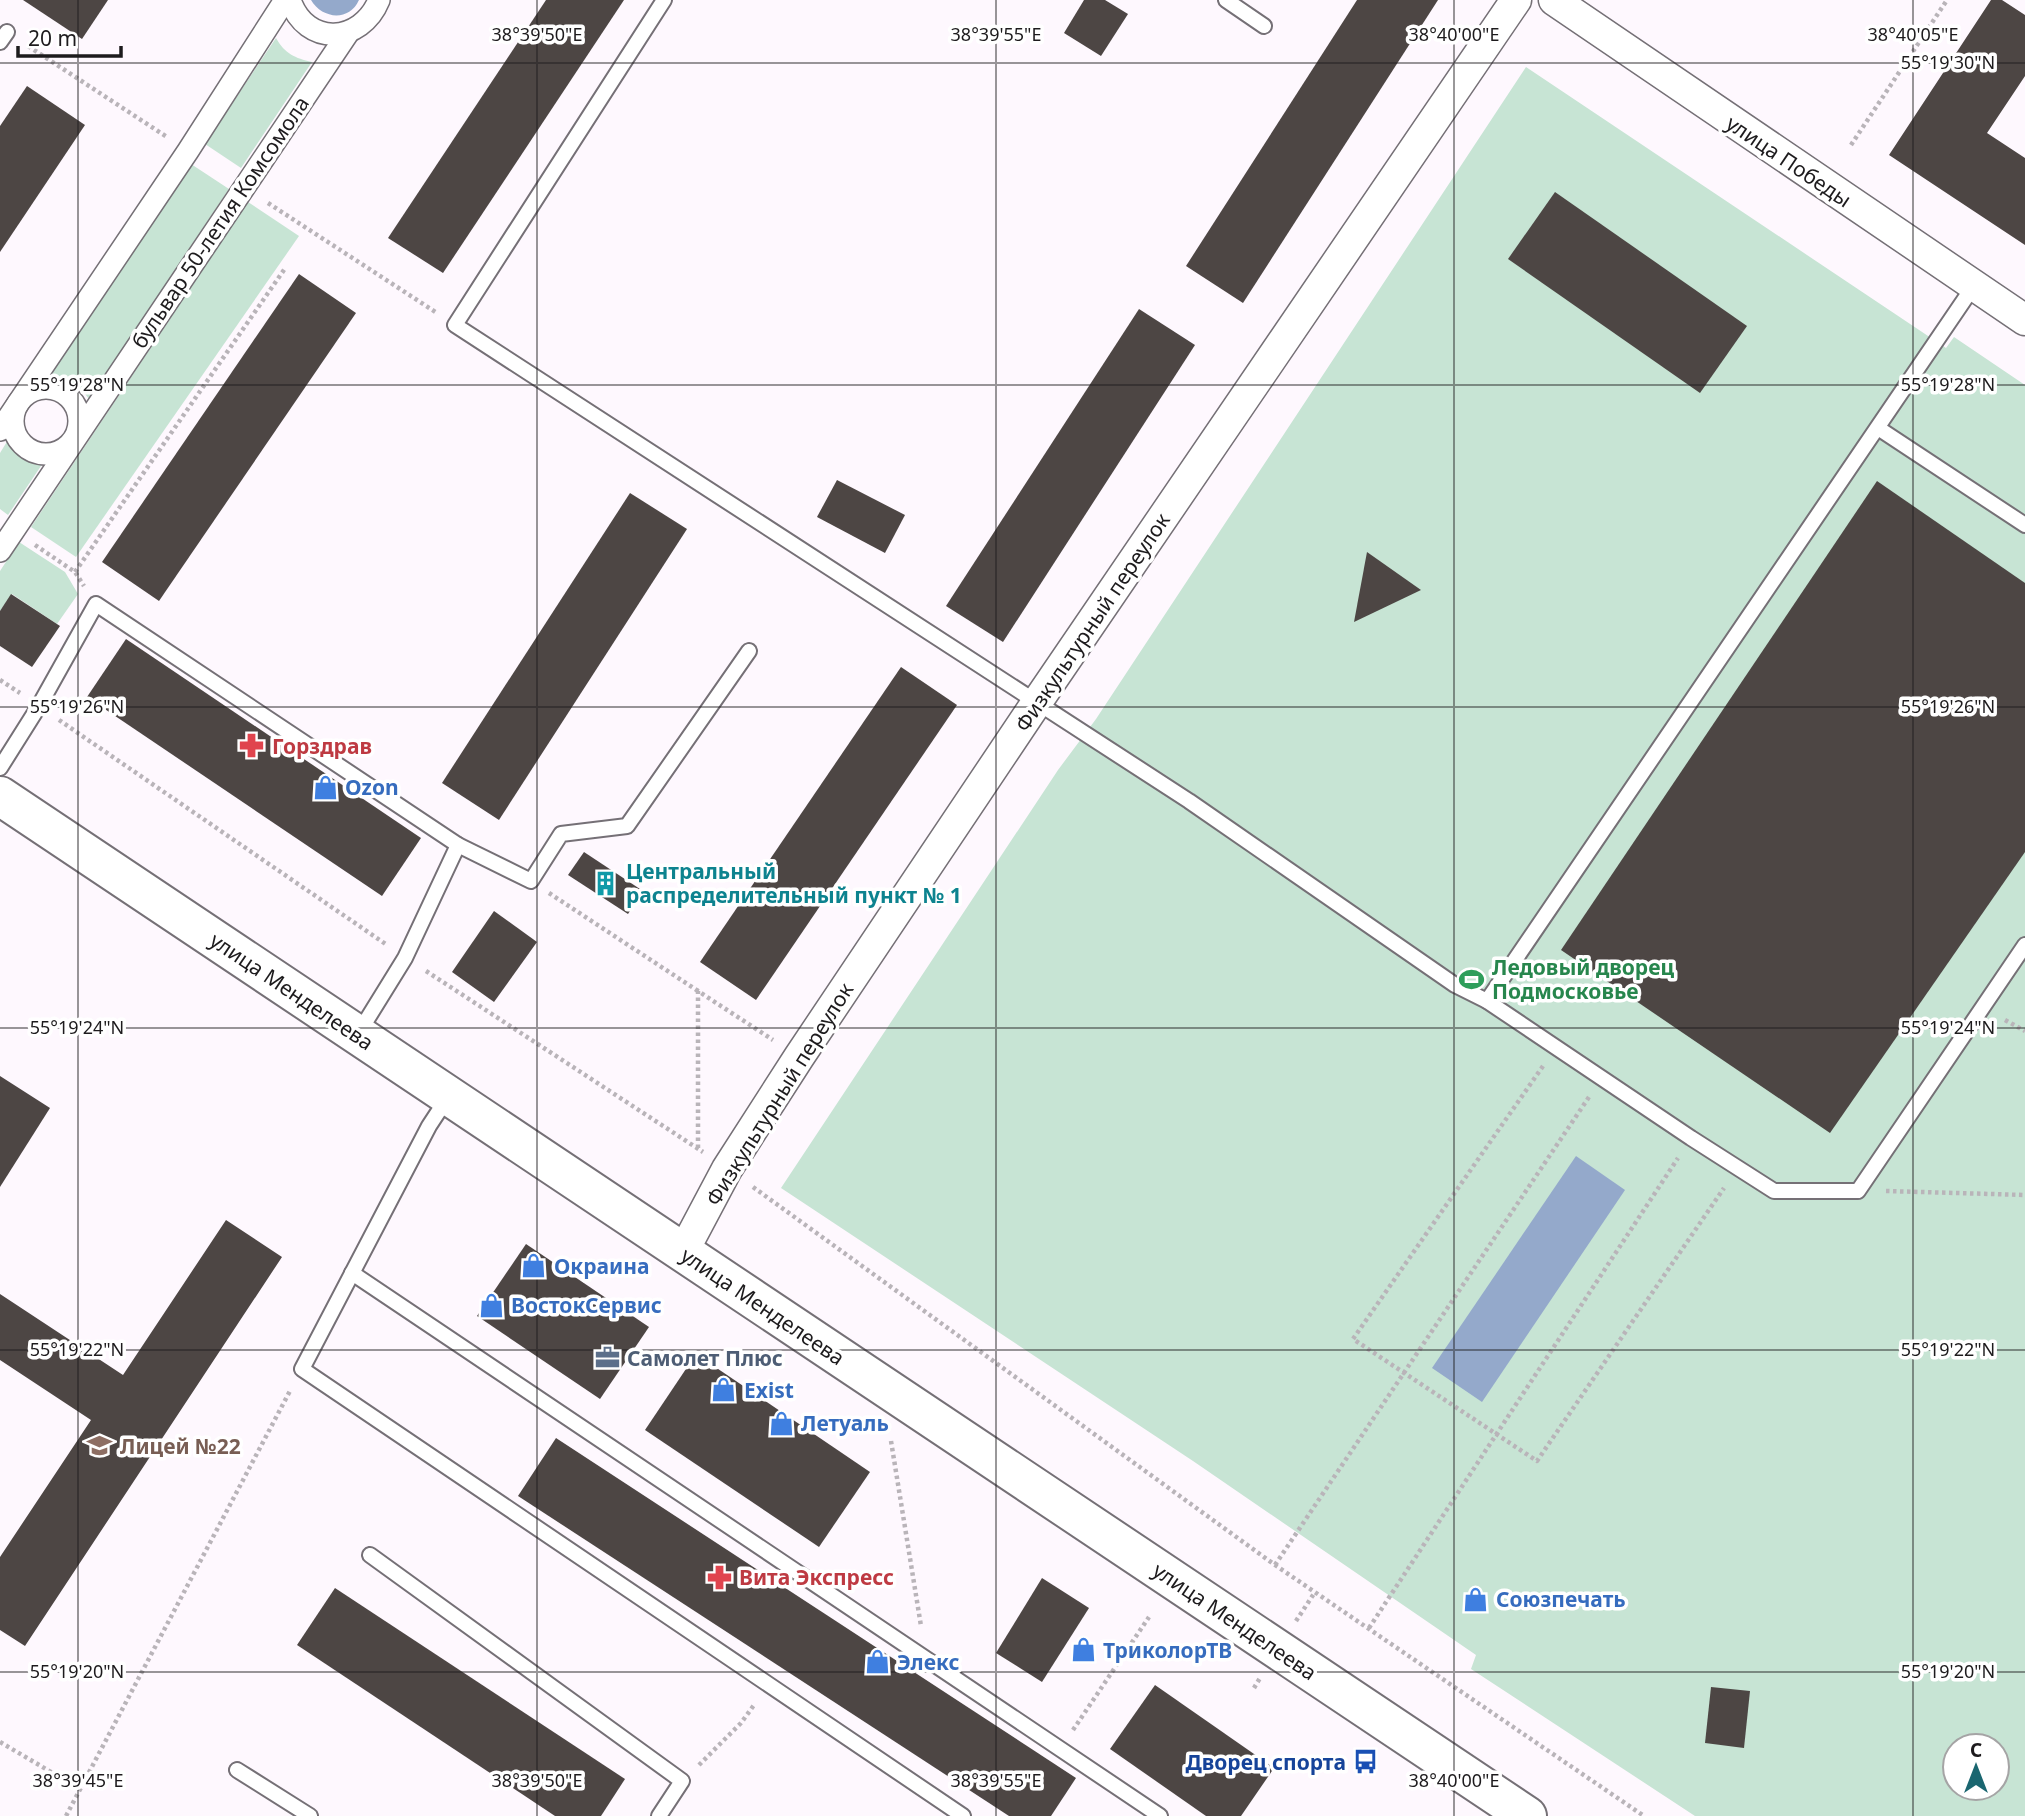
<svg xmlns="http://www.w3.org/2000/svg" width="2025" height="1816" font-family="'Noto Sans',sans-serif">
<rect width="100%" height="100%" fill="#fef8fe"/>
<!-- green -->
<g fill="#c7e4d4" fill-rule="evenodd">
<path d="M276 38C285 54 295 58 312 62L241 168 205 144Z"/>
<path d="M1526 67 1946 348 1954 337 2025 385V1816H1695L1471 1669 1476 1655 1193 1461 781 1188 1058 770 1096 719ZM1955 1746H1997V1788H1955Z"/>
<path d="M191 164 229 189 89 399C79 385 67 376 50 375Z"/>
<polygon points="248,202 299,236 76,557 31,527"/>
<path d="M8 440C16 453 28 462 43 463L8 515 0 509V453Z"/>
<polygon points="19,542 65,572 78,594 57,624 12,594 0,611 0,571"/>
</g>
<!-- water -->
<g fill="#94a9cb">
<path d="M311 0H359C349 22 322 19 311 0Z"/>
<polygon points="1576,1156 1625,1190 1482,1402 1432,1368"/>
</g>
<!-- building -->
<g fill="#4d4644">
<polygon points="23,0 108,0 82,39"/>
<polygon points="546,0 624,0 443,273 388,238"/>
<polygon points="1084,0 1105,0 1128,14 1101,56 1064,33"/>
<polygon points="1357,0 1438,0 1243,303 1186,266"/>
<polygon points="1991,0 2002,0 2025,15 2025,76 1987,133 2025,158 2025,245 1889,155"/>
<polygon points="27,86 85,125 0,252 0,126"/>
<polygon points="1555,192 1747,326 1700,393 1508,259"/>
<polygon points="299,274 356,313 159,601 102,562"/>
<polygon points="1139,309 1195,345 1003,642 946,606"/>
<polygon points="837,480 905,515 885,553 817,517"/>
<polygon points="1877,481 2025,583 2025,852 1830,1133 1561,950"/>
<polygon points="630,493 687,529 499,820 442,783"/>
<polygon points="1367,552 1421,590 1354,622"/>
<polygon points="11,594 60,626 32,667 0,646 0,611"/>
<polygon points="126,639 421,838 382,896 87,697"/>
<polygon points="901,667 957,705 756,1000 700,962"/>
<polygon points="584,852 643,891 628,914 568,875"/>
<polygon points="494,911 537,942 494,1002 452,972"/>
<polygon points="0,1076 50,1108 0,1187"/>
<polygon points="226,1220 282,1257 25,1646 0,1630 0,1557 91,1420 0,1360 0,1294 123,1375"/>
<polygon points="526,1244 649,1327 600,1399 477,1316"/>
<polygon points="696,1354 870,1472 819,1547 645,1430"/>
<polygon points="556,1438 1076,1778 1051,1816 1009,1816 518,1496"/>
<polygon points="1042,1578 1089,1608 1042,1682 996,1653"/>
<polygon points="335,1588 625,1779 601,1816 555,1816 297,1645"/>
<polygon points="1155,1685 1274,1768 1241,1816 1206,1816 1110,1749"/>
<polygon points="1711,1687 1750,1691 1744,1748 1705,1743"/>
</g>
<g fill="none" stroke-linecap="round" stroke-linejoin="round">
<defs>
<g id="service">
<polyline points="664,0 455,325 1189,801 1455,985 1487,1001 1973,287"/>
<polyline points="1226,0 1264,26"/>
<polyline points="0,42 7,32"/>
<polyline points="1878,428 2025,525"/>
<polyline points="0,768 39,706 96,604 458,845"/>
<polyline points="1487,1001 1691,1138 1774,1191 1858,1191 2025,945"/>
<polyline points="358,1034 405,958 458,845 531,881 561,834 627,826 749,651"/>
<polyline points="448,1097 429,1126 302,1369 963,1816"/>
<polyline points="352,1273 1160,1816"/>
<polyline points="370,1555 682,1781 659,1816"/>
<polyline points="237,1770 310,1816"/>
</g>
<g id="pedestrian">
<path d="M290 0C306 47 361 44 379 0"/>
<circle cx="46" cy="421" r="33"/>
<polyline points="0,430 188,151 285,0"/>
<polyline points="0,551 348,33"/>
</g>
<g id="minor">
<polyline points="1554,0 2025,320"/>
<polyline points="683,1252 727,1169 799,1057 1037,702 1516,0"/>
</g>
<polyline id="secondary" points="0,796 1527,1816"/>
</defs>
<!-- service casing -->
<use href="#service" stroke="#757076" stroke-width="18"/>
<!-- pedestrian casing -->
<use href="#pedestrian" stroke="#757076" stroke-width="24"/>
<!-- minor casing -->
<use href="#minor" stroke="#757076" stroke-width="33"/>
<!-- secondary casing -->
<use href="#secondary" stroke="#757076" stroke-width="42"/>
<!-- path -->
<g stroke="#b9b4b9" stroke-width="4.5" stroke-dasharray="3.5 3.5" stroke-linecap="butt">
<polyline points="28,46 167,137"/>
<polyline points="1851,145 1947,0"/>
<polyline points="268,203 437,313"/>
<polyline points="35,545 75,572 84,586"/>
<polyline points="75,572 286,267"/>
<polyline points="0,680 20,693"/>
<polyline points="59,720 387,945"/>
<polyline points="549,893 698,991"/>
<polyline points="426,971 703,1152"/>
<polyline points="2005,1020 2025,1031"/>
<polyline points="1543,1066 1353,1339 1537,1461 1724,1188"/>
<polyline points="698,1148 698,991 773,1040"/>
<polyline points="753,1187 1275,1565 1644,1816"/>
<polyline points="1886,1191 2025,1195"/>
<polyline points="891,1441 921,1626"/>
<polyline points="1275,1565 1589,1097"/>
<polyline points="1296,1621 1315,1592"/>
<polyline points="1369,1628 1678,1158"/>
<polyline points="1254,1688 1260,1678"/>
<polyline points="1073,1730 1149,1617"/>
<polyline points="0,1742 80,1789"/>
<polyline points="699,1765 741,1723 754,1705"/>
<polyline points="66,1816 291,1389"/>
</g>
<!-- service -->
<use href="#service" stroke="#fff" stroke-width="14"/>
<!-- pedestrian -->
<use href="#pedestrian" stroke="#fff" stroke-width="21"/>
<!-- minor -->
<use href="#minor" stroke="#fff" stroke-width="30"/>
<!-- secondary -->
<use href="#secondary" stroke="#fff" stroke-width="38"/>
</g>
<!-- ticks -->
<path fill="none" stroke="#1d1b1d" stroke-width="2" stroke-opacity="0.45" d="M78 0V1816M537 0V1816M996 0V1816M1454 0V1816M1913 0V1816M0 63H2025M0 385H2025M0 707H2025M0 1028H2025M0 1350H2025M0 1672H2025"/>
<!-- icons -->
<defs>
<symbol id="pharmacy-bare" viewBox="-9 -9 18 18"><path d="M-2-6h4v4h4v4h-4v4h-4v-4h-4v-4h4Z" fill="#e0444e" stroke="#fff" stroke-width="2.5" paint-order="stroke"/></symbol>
<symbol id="shop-bare" viewBox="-9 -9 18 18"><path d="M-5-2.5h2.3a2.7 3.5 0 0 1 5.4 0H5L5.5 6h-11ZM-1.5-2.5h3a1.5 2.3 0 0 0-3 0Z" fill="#3f7fe0" stroke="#fff" stroke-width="2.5" paint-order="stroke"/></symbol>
<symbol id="building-bare" viewBox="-9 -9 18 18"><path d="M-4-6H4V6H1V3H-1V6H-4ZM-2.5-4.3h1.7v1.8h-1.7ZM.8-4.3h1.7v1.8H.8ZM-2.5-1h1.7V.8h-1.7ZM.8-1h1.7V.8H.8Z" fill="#0f9aa8" stroke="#fff" stroke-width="2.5" paint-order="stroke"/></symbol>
<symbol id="stadium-bare" viewBox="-9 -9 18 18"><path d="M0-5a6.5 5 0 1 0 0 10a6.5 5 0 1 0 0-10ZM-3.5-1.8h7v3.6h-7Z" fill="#2e9e5b" stroke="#fff" stroke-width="2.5" paint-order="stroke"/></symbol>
<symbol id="office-bare" viewBox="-9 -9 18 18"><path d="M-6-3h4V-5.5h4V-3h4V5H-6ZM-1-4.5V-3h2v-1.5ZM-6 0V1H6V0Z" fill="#5c6f8a" stroke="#fff" stroke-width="2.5" paint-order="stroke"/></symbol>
<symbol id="school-bare" viewBox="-9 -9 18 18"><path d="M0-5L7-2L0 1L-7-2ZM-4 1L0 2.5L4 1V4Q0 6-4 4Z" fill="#8d6e63" stroke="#fff" stroke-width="2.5" paint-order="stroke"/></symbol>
<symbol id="bus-bare" viewBox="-9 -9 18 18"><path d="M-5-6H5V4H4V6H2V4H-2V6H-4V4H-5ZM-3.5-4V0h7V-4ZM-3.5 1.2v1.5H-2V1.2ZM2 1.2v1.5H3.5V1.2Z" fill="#1a4fb4" stroke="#fff" stroke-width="2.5" paint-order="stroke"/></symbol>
</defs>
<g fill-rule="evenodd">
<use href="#pharmacy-bare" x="234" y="728" width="35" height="35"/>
<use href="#shop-bare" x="308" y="770" width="35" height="35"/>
<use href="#building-bare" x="588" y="866" width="35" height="35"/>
<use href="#stadium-bare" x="1454" y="962" width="35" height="35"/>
<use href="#shop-bare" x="516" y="1248" width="35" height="35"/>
<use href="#shop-bare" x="474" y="1288" width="35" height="35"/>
<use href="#office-bare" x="590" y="1340" width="35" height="35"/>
<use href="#shop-bare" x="706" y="1372" width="35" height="35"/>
<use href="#shop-bare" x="764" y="1406" width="35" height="35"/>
<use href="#school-bare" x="82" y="1428" width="35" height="35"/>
<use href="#pharmacy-bare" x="702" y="1560" width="35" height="35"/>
<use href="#shop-bare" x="1458" y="1582" width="35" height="35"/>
<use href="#shop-bare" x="1066" y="1632" width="35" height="35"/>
<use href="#shop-bare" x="860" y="1644" width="35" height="35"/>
<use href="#bus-bare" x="1348" y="1744" width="35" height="35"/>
</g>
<g text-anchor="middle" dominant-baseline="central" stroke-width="7" stroke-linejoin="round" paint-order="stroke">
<!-- street labels -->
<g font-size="21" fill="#1d1b1d" stroke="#fff">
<text transform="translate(1789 161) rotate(34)">улица Победы</text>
<text transform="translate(220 222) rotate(-56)">бульвар 50-летия Комсомола</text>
<text transform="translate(1092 622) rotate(-56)">Физкультурный переулок</text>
<text transform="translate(292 991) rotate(34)">улица Менделеева</text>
<text transform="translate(779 1094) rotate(-58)">Физкультурный переулок</text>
<text transform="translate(763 1306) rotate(34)">улица Менделеева</text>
<text transform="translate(1235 1621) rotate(34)">улица Менделеева</text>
</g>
<!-- health labels -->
<g font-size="21" font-weight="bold" fill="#be3a42" stroke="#fff" text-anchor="start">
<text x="272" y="746">Горздрав</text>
<text x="739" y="1577">Вита Экспресс</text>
</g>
<!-- shop labels -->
<g font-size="21" font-weight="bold" fill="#366cbe" stroke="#fff" text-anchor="start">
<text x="345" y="787">Ozon</text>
<text x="554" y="1266">Окраина</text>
<text x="511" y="1305">ВостокСервис</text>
<text x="744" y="1390">Exist</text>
<text x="801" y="1423">Летуаль</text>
<text x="1496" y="1599">Союзпечать</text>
<text x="1103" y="1650">ТриколорТВ</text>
<text x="897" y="1662">Элекс</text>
</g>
<!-- culture labels -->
<g font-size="21" font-weight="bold" fill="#0d838f" stroke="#fff" text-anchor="start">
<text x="626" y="871">Центральный<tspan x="626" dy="24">распределительный пункт № 1</tspan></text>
</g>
<!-- leisure labels -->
<g font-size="21" font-weight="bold" fill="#27864d" stroke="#fff" text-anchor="start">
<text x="1492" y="967">Ледовый дворец<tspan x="1492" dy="24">Подмосковье</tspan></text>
</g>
<!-- service labels -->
<g font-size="21" font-weight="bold" fill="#4e5e75" stroke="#fff" text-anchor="start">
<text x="627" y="1358">Самолет Плюс</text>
</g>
<!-- education labels -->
<g font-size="21" font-weight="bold" fill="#785e54" stroke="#fff" text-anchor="start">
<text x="120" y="1446">Лицей №22</text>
</g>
<!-- transit labels -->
<g font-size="21" font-weight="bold" fill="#164399" stroke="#fff" text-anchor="end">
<text x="1346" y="1762">Дворец спорта</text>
</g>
</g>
<g font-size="18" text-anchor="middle" fill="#1d1b1d" stroke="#fff" stroke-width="7" stroke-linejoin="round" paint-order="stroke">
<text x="537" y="41">38°39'50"E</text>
<text x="996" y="41">38°39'55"E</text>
<text x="1454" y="41">38°40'00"E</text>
<text x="1913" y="41">38°40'05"E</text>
<text x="1948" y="69">55°19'30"N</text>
<text x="77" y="391">55°19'28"N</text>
<text x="1948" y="391">55°19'28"N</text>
<text x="77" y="713">55°19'26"N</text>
<text x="1948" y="713">55°19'26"N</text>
<text x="77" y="1034">55°19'24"N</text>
<text x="1948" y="1034">55°19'24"N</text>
<text x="77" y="1356">55°19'22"N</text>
<text x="1948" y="1356">55°19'22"N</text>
<text x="77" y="1678">55°19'20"N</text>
<text x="1948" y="1678">55°19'20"N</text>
<text x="78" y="1787">38°39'45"E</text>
<text x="537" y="1787">38°39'50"E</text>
<text x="996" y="1787">38°39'55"E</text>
<text x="1454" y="1787">38°40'00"E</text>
</g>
<!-- north arrow -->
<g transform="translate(1976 1767)"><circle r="33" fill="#ffffff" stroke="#a5a4a5" stroke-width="2"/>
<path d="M0-5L12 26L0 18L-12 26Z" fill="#1a6670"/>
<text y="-10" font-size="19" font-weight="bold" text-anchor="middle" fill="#1d1b1d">С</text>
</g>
<!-- scale -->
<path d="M18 46v10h103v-10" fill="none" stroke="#1d1b1d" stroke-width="3.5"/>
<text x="28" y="46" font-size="21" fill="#1d1b1d" stroke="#ffffff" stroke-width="5" paint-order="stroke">20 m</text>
</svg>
